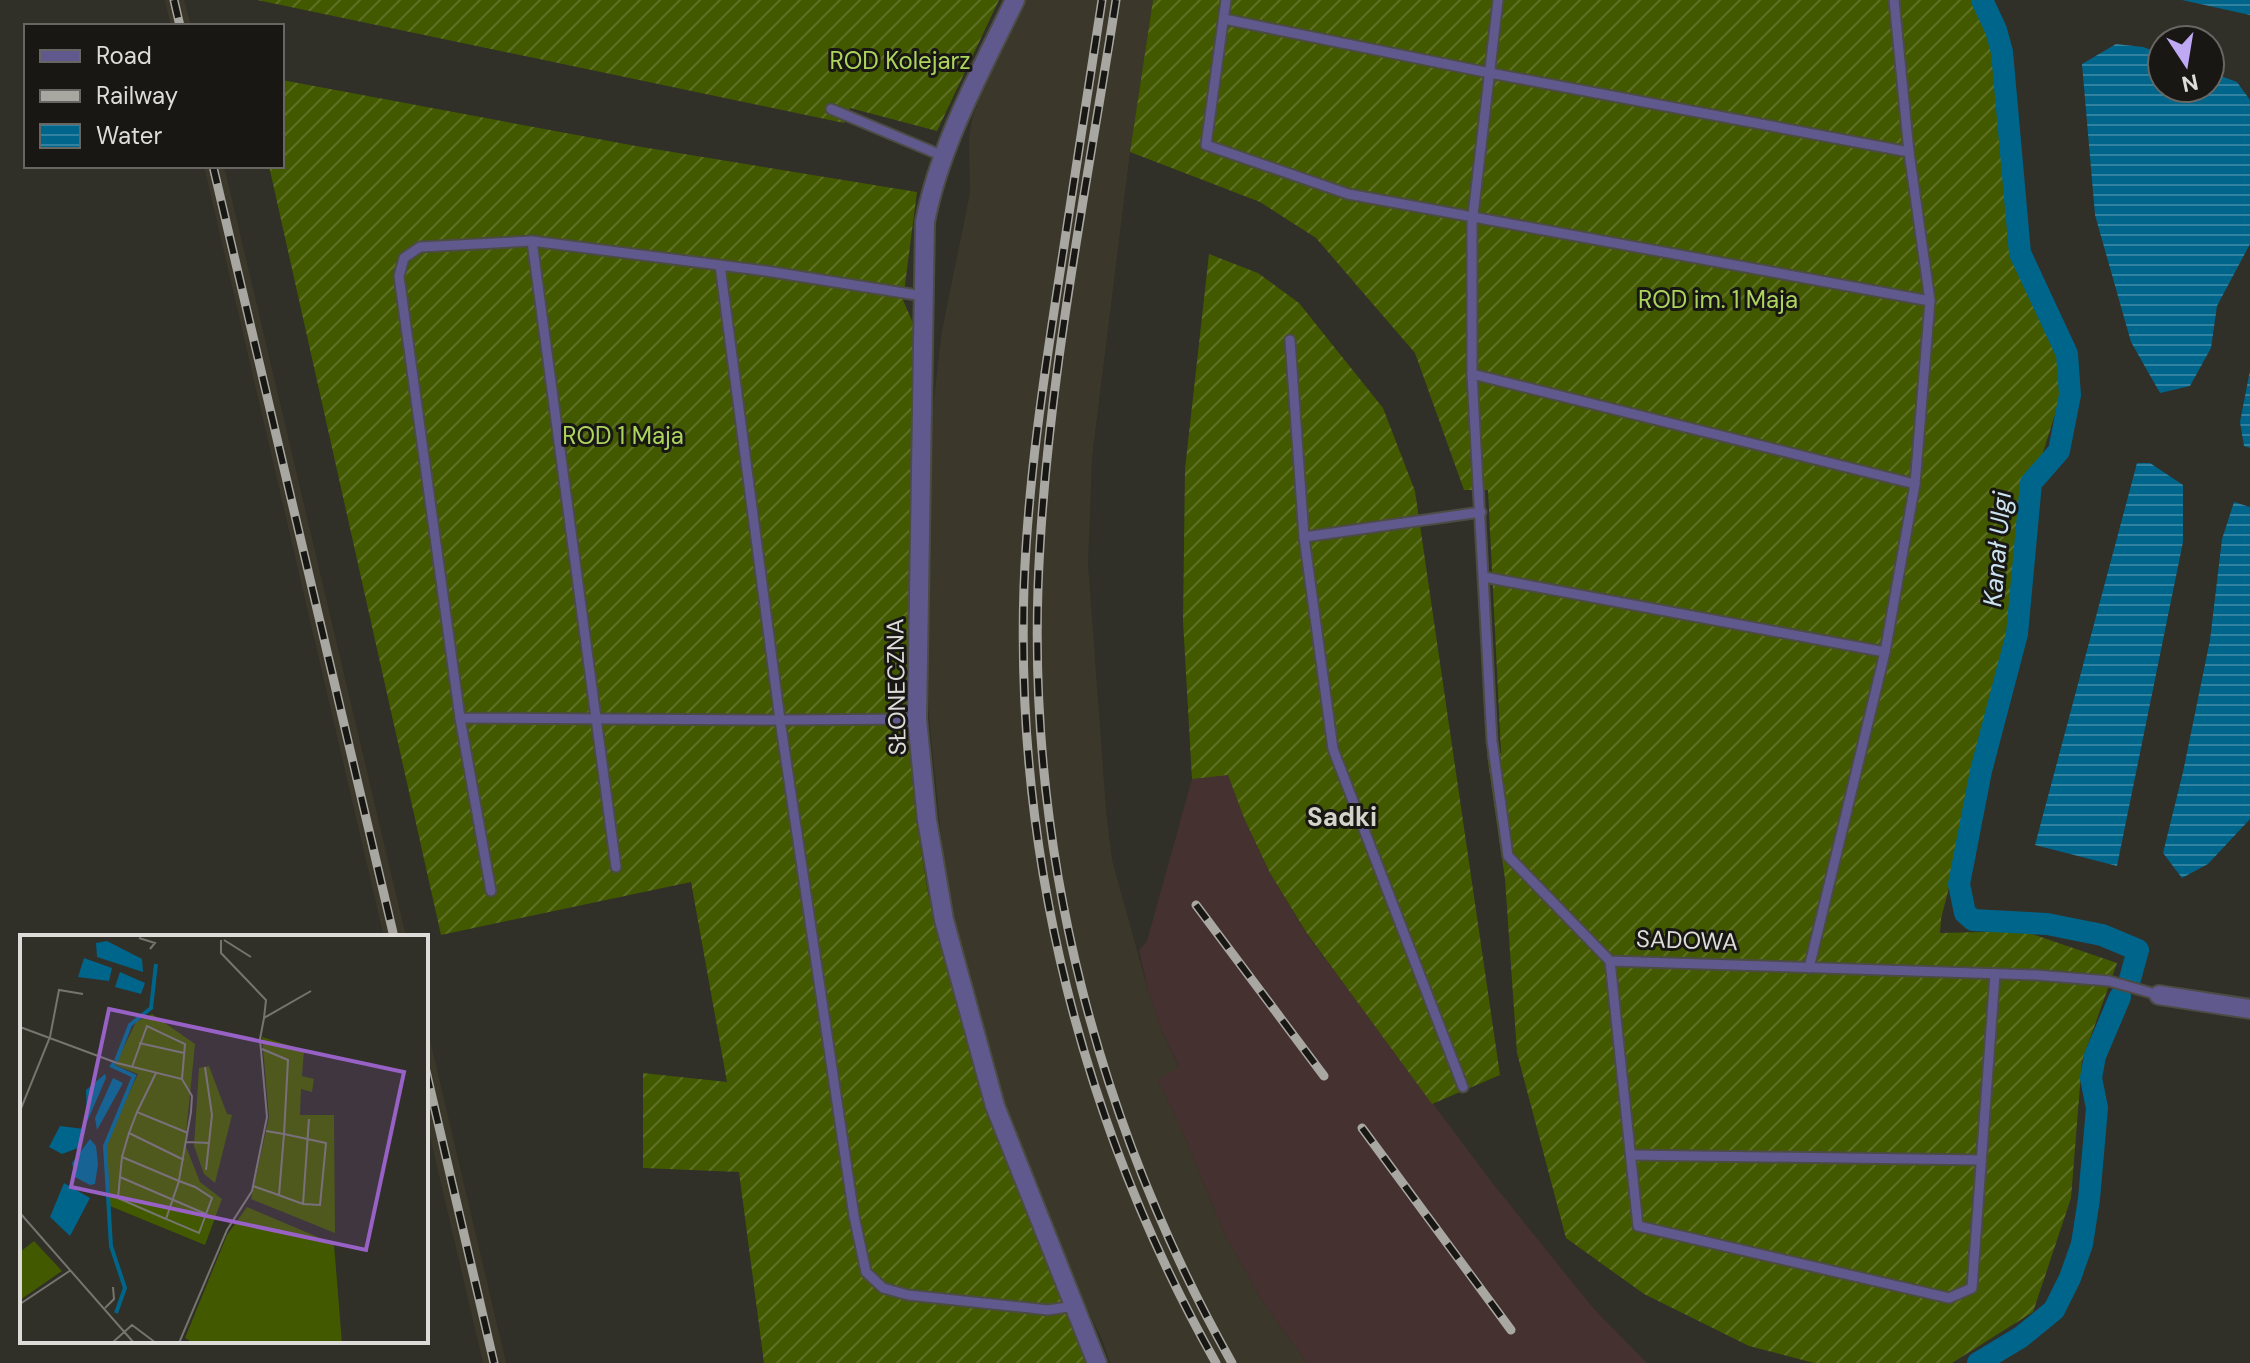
<svg xmlns="http://www.w3.org/2000/svg" width="2250" height="1363" font-family="'DM Sans',sans-serif">
<defs>
<pattern id="garden-furrows" width="10" height="10" patternUnits="userSpaceOnUse" patternTransform="scale(2)"><rect width="10" height="10" fill="#425900"/><path d="M-1 1l2-2M0 10L10 0M9 11l2-2" fill="none" stroke="#5d7024"/></pattern>
<pattern id="water-rules" width="6" height="5" patternUnits="userSpaceOnUse" patternTransform="scale(2)"><rect width="6" height="5" fill="#00658b"/><path d="M0 2.5h6" fill="none" stroke="#3182a0"/></pattern>
</defs>
<rect width="100%" height="100%" fill="#302f28"/>
<!-- built -->
<g fill="#3b382b">
<polygon points="165,0 184,0 191,26 171,26"/>
<polygon points="1024,0 1153,0 1130,152 1092,457 1088,564 1106,810 1112,860 1148,990 1161,1029 1179,1068 1158,1080 1183,1133 1224,1233 1262,1301 1307,1363 1110,1363 1103,1342 1074,1281 1005,1112 962,959 943,854 929,718 926,649 929,441 942,331 970,193 969,136 973,115 996,59"/>
<polygon points="204,166 224,166 406,937 384,937"/>
<polygon points="426,1023 506,1363 483,1363 426,1119"/>
</g>
<!-- industrial -->
<polygon fill="#45312f" points="1228,774 1244,818 1270,873 1306,933 1490,1180 1593,1308 1647,1363 1307,1363 1262,1301 1224,1233 1183,1133 1158,1080 1179,1067 1161,1029 1148,990 1139,950 1147,941 1192,779"/>
<!-- garden -->
<g fill="url(#garden-furrows)">
<polygon points="257,0 999,0 937,131 850,108 844,123"/>
<polygon points="1153,0 1975,0 1995,38 2014,257 2061,346 2066,380 2026,506 2013,634 1941,919 1940,933 2023,931 2117,963 2082,1061 2071,1198 2033,1312 1952,1363 1814,1363 1749,1346 1644,1294 1566,1238 1517,1053 1505,879 1487,755 1501,753 1488,490 1464,490 1415,353 1316,238 1260,202 1130,152"/>
<polygon points="282,80 636,146 917,192 903,300 913,323 907,719 916,819 928,894 994,1124 1090,1363 764,1363 739,1172 643,1168 643,1073 727,1082 691,882 441,935 269,166 282,166"/>
<polygon points="1209,254 1258,273 1299,303 1383,408 1415,491 1500,1075 1432,1104 1306,932 1270,873 1244,818 1228,775 1192,779 1183,621 1185,469"/>
</g>
<!-- water -->
<g fill="url(#water-rules)">
<polygon points="2182,0 2250,0 2250,15"/>
<polygon points="2116,44 2143,47 2162,54 2162,88 2210,88 2210,72 2237,82 2250,100 2250,244 2217,306 2211,348 2190,386 2160,393 2131,342 2095,215 2082,64"/>
<polygon points="2250,370 2250,448 2244,446 2240,422"/>
<polygon points="2137,463 2150,463 2183,485 2183,542 2117,866 2035,845"/>
<polygon points="2234,502 2250,507 2250,819 2208,864 2182,878 2163,853 2183,772 2210,640 2222,539"/>
</g>
<g fill="none" stroke-linecap="round" stroke-linejoin="round">
<!-- canal -->
<g stroke="#00658b" stroke-width="22">
<polyline points="1982,0 1996,30 2002,52 2020,253 2067,354 2070,395 2059,451 2031,483 2017,634 1981,771 1959,884 1965,913 1973,920 2047,924 2102,935 2138,950 2130,979"/>
<polyline points="1978,1363 2021,1337 2054,1310 2070,1278 2082,1244 2089,1199 2097,1108 2091,1078 2095,1056 2120,997"/>
</g>
<defs>
<g id="lane">
<polyline points="1226,0 1206,145 1348,194 1930,301 1909,152"/>
<polyline points="1498,0 1472,224 1472,374 1492,741 1508,856 1610,961 2036,975 2109,981 2159,995"/>
<polyline points="1224,19 1490,73 1909,152 1894,0"/>
<polyline points="831,109 943,156"/>
<polyline points="532,241 616,867"/>
<polyline points="720,265 780,720 460,718 399,276 404,258 420,247 532,241 766,271 923,296"/>
<polyline points="1290,340 1304,537 1333,749 1463,1087"/>
<polyline points="1472,374 1915,484 1930,301"/>
<polyline points="1304,537 1481,512"/>
<polyline points="1484,577 1885,652 1915,484"/>
<polyline points="460,718 491,891"/>
<polyline points="917,719 780,720 854,1216 866,1272 883,1288 908,1295 1048,1310 1074,1306"/>
<polyline points="1610,961 1638,1226 1949,1298 1972,1288 1995,974"/>
<polyline points="1809,968 1885,652"/>
<polyline points="1631,1155 1981,1160"/>
</g>
<g id="street">
<path d="M1015 0C981 71 940 144 925 222L917 719 927 820 944 920 995 1106 1097 1363"/>
<polyline points="2159,995 2250,1009"/>
</g>
</defs>
<!-- lane casing -->
<use href="#lane" stroke="#4c4b44" stroke-width="13"/>
<!-- street casing -->
<use href="#street" stroke="#4c4b44" stroke-width="22"/>
<!-- lane -->
<use href="#lane" stroke="#60598e" stroke-width="9"/>
<!-- street -->
<use href="#street" stroke="#60598e" stroke-width="18"/>
<defs>
<g id="rail">
<polyline points="174,0 180,26"/>
<path d="M1102 0C1088 91 1074 181 1060 272 1044 376 1028 480 1024 586 1015 857 1083 1127 1216 1363"/>
<path d="M1116 0C1086 193 1045 391 1038 587 1029 858 1099 1127 1232 1363"/>
<polyline points="213,166 394,937"/>
<polyline points="1196,905 1324,1076"/>
<polyline points="426,1071 494,1363"/>
<polyline points="1362,1128 1511,1330"/>
</g>
</defs>
<!-- rail casing -->
<use href="#rail" stroke="#a8a7a2" stroke-width="9"/>
<!-- rail -->
<use href="#rail" stroke="#181714" stroke-width="6" stroke-dasharray="18" stroke-linecap="butt"/>
</g>
<g text-anchor="middle" dominant-baseline="central" stroke-width="6" stroke-linejoin="round" paint-order="stroke">
<!-- park labels -->
<g font-size="24" fill="#add55e" stroke="#181714">
<text x="900" y="60">ROD Kolejarz</text>
<text x="1718" y="299">ROD im. 1 Maja</text>
<text x="623" y="435">ROD 1 Maja</text>
</g>
<!-- street labels -->
<g font-size="24" fill="#dddcd8" stroke="#181714">
<text transform="translate(896 687) rotate(-91)">SŁONECZNA</text>
<text transform="translate(1687 940) rotate(2)">SADOWA</text>
</g>
<!-- water labels -->
<g font-size="26" font-style="italic" fill="#cbe2ef" stroke="#181714">
<text transform="translate(1997 549) rotate(-85)">Kanał Ulgi</text>
</g>
<!-- neighbourhood labels -->
<g font-size="26" font-weight="bold" fill="#d5d4cb" stroke="#181714">
<text x="1342" y="817">Sadki</text>
</g>
</g>
<!-- overview -->
<g transform="translate(20 935)">
<rect width="408" height="408" fill="#302f28"/>
<path d="M132 79 175 109 165 209 180 247 202 264 185 310 90 271 86 255V208L118 139 95 130 116 87ZM242 102 284 115 282 141 294 144 292 157 281 154 280 180H314L315 298 231 264 249 182ZM189 131 207 179 212 180 195 248 184 239 174 211 179 133ZM227 272 314 309 322 408H174L165 403 207 300Z" fill="#425900"/>
<path d="M14 306 42 336 0 365V317Z" fill="#425900"/>
<path d="M87 6 122 24 123 37 77 22 76 8ZM64 23 92 33 89 46 58 42ZM100 37 125 48 121 59 95 52ZM85 139 86 143 67 187 66 155ZM93 143 103 148 77 195 75 183ZM40 191 64 194 58 213 42 219 29 212ZM70 204 76 211 78 229 75 249 70 250 55 242 52 228ZM44 248 70 263 50 301 30 282Z" fill="#00658b"/>
<path fill="none" stroke="#00658b" stroke-width="4" d="M96 126 110 90 131 73 136 29M94 128 92 131 114 141 85 211 91 311 105 353 96 378"/>
<path fill="none" stroke="#75746e" stroke-width="2" d="M119 3 135 8 130 14M201 5V18L246 65 244 83M204 5 231 22M0 92 97 128 162 144 172 161 171 177 159 245V246L146 284 179 298 192 263 175 252 159 246 102 222 100 242M119 108 164 118M242 114 268 125 264 199 246 196M112 132 127 91 165 109 162 144M185 132 192 180 186 235M0 176 30 102 39 55 63 59M117 177 136 138M109 198 117 177 168 198M166 207 190 208M102 222 109 198 164 225M233 251 253 258 283 269 300 270 306 208 264 199 259 260M283 269 289 184M0 278 114 408M146 284 98 263 100 242 186 279M0 369 51 335M85 373 94 364 93 352M92 408 112 390 136 408M159 408 207 295 232 256 247 182 240 104 244 83 291 56"/>
<path fill="#9861c6" fill-opacity="0.15" stroke="#9861c6" stroke-width="4" d="M89 74 384 137 346 315 51 252Z"/>
<rect width="408" height="408" fill="none" stroke="#dddcd8" stroke-width="4"/>
</g>
<!-- legend -->
<rect x="24" y="24" width="260" height="144" fill="#181714" stroke="#676662" stroke-width="2"/>
<rect x="40" y="50" width="40" height="12" fill="#60598e" stroke="#676662" stroke-width="2"/>
<text x="96" y="64" font-size="24" fill="#dddcd8">Road</text>
<rect x="40" y="90" width="40" height="12" fill="#a8a7a2" stroke="#676662" stroke-width="2"/>
<text x="96" y="104" font-size="24" fill="#dddcd8">Railway</text>
<rect x="40" y="124" width="40" height="24" fill="url(#water-rules)" stroke="#676662" stroke-width="2"/>
<text x="96" y="144" font-size="24" fill="#dddcd8">Water</text>
<!-- north arrow -->
<g transform="translate(2186 64) rotate(168)"><circle r="38" fill="#181714" stroke="#676662" stroke-width="2"/>
<path d="M0-6L14 30L0 20L-14 30Z" fill="#bfa9f4"/>
<text y="-12" font-size="22" font-weight="bold" text-anchor="middle" fill="#dddcd8">N</text>
</g>
</svg>
